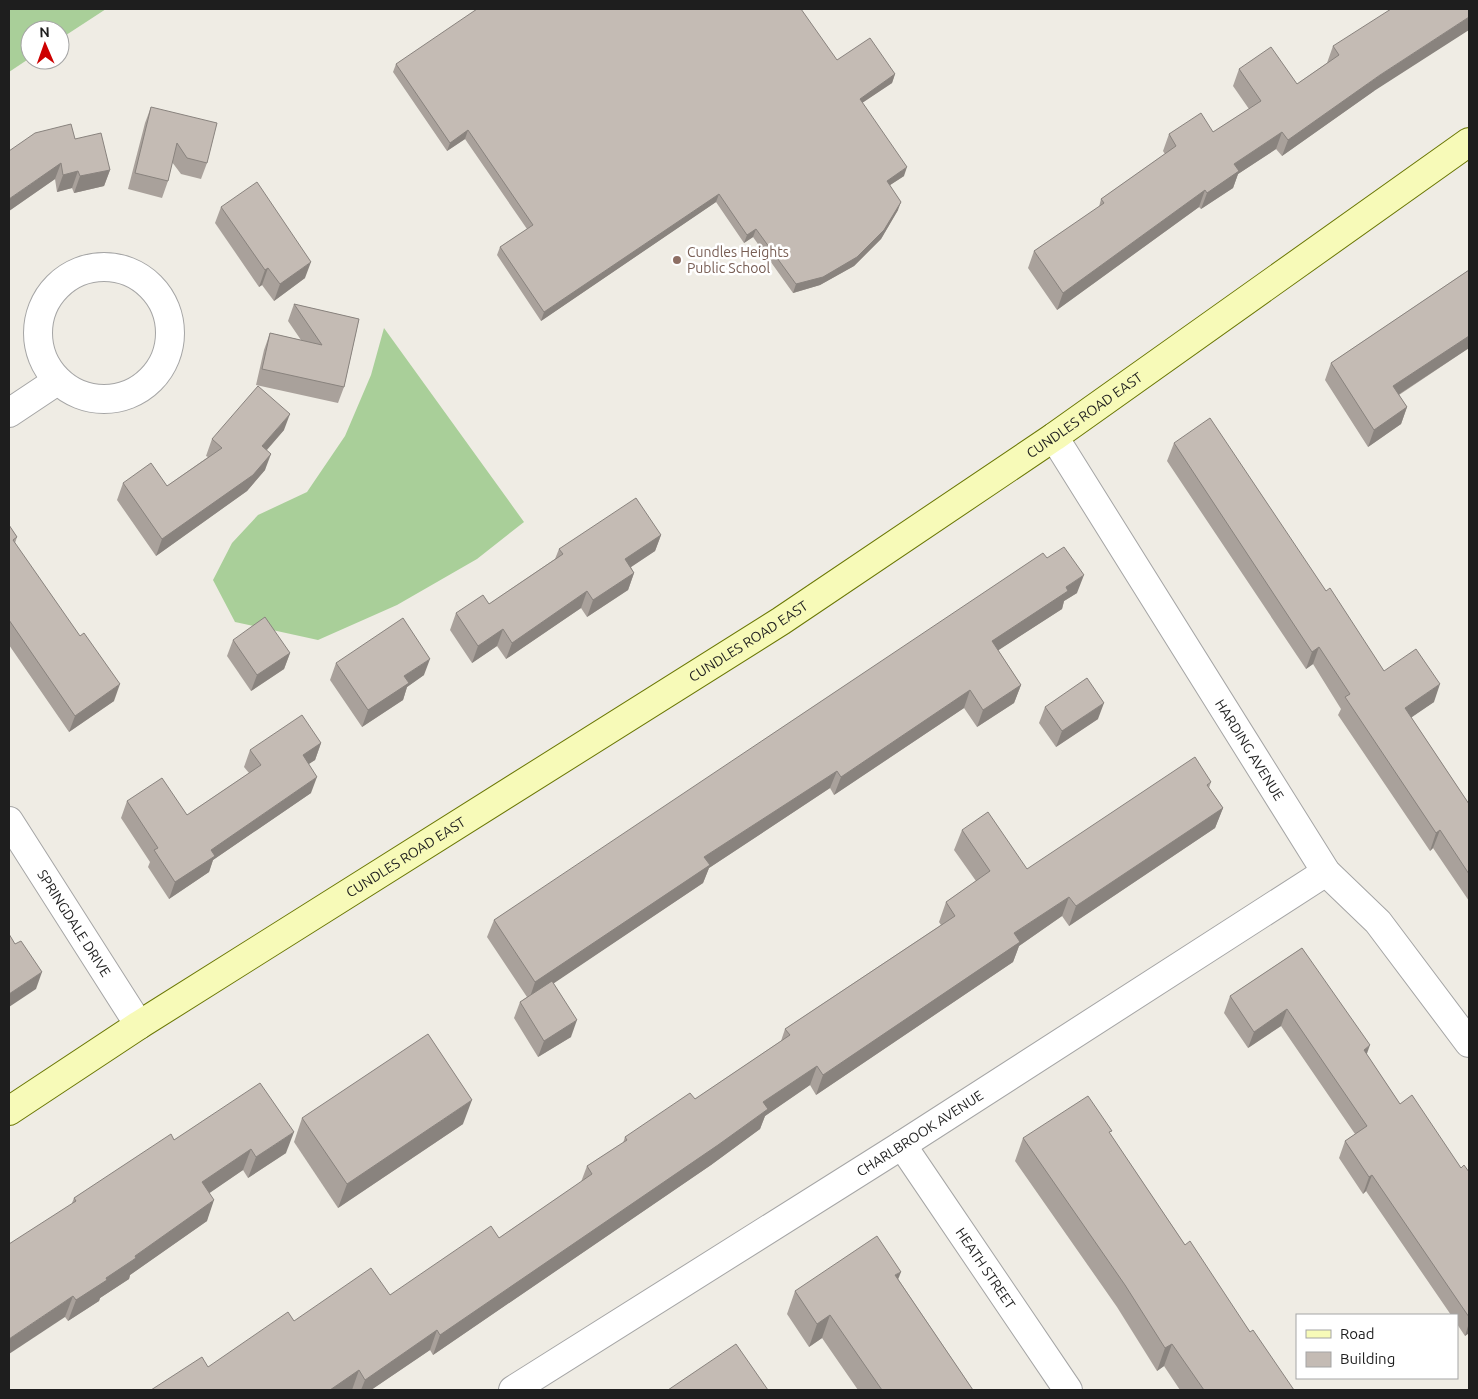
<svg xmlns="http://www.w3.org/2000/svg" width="1478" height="1399" font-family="Ubuntu,sans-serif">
<rect width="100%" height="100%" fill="#efece4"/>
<!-- forest -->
<g fill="#a9cf99">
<polygon points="9,9 106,9 60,39 60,30 30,30 30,58 9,72"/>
<polygon points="384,328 524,522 477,559 397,605 318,640 235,622 213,580 232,543 258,515 307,492 345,436 371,375"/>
</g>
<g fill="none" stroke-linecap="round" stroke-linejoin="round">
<defs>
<g id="street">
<circle cx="104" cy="333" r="66"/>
<polyline points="9,413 57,381"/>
<path id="s1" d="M1054 437 1326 872 1378 922 1469 1043"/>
<path id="s2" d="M9 821 139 1025"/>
<path id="s3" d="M902 1145 1068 1390"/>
<path id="s4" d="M513 1390 902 1145 1326 872"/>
</g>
<g id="secondary">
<path id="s5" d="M9 1111 139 1025 781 621 1054 437 1469 142"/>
</g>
</defs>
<!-- street casing -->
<use href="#street" stroke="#a5a5a5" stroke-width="30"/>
<!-- secondary casing -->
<use href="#secondary" stroke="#6a7704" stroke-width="30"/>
<!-- street -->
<use href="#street" stroke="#fff" stroke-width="28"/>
<!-- secondary -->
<use href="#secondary" stroke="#f7fab8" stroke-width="28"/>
</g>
<!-- wall -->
<g fill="#a9a19b">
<polygon points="1333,46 1374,91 1282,156 1276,149 1238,174 1233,188 1201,209 1199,207 1057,310 1028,268 1034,251 1099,207 1101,199 1165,154 1163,151 1169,134 1213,132 1249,109 1233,86 1239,69 1297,84 1327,63"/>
<polygon points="837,60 895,74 892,83 862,103 904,176 890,185 898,210 881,239 854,266 820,285 793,293 753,237 744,243 716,202 541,321 497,255 500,247 527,229 465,139 447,151 393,72 396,64"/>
<polygon points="151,107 207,163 201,179 181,174 172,162 168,181 162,198 128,189 145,123"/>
<polygon points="75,139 110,170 104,186 74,193 72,188 57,192 55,179 9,211"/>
<polygon points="221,207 305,278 274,301 262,285 259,287 215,223"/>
<polygon points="1469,270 1469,348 1399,395 1407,407 1401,424 1368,447 1325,380 1331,363"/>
<polygon points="294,304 359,319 344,387 338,403 256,385 264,350 270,333 301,340 288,321"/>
<polygon points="284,430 267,450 265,470 247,491 156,556 117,500 123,483 167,486 208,457 206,456 212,439"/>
<polygon points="1174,443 1326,591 1384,671 1434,702 1411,717 1469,804 1469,901 1433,848 1430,851 1338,715 1341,709 1313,664 1306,669 1167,461"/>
<polygon points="9,525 17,537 15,543 114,701 69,732 9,645"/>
<polygon points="661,535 655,551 631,567 634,573 628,590 587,617 581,608 506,659 497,646 472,663 450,630 456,613 489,604 555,559 559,549"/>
<polygon points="1047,558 1077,593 1064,601 1062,609 998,650 1021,685 1014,703 977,727 964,708 834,795 830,788 709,868 703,883 553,983 571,1037 538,1057 514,1018 520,1002 527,997 487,937 494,920"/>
<polygon points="233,640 290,653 284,669 251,691 227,656"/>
<polygon points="336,663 424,675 407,687 403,700 362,727 330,680"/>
<polygon points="1045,707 1098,719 1056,747 1039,723"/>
<polygon points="321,743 315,760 308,764 311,793 213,860 209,872 169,899 148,867 150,862 121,818 127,801 187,815 249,773 244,767 250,750"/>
<polygon points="1211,782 1209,788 1223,808 1215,828 1069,926 1062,916 1019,946 1013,962 816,1095 810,1085 765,1116 760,1129 711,1165 433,1355 430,1350 371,1390 151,1390 208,1367 294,1321 390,1295 499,1238 581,1182 587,1166 623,1143 625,1137 695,1099 781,1041 785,1029 941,925 939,922 946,902 976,881 954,850 962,830 1027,869"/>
<polygon points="1302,948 1367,1055 1400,1104 1461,1168 1469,1172 1469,1333 1465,1336 1457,1324 1457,1315 1451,1315 1366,1191 1363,1194 1339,1158 1345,1141 1355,1134 1281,1026 1248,1048 1224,1013 1230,996"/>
<polygon points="302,1118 463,1124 338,1208 294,1142"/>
<polygon points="1110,1134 1185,1245 1294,1390 1180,1390 1164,1366 1157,1371 1117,1307 1015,1161 1023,1138"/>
<polygon points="174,1140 286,1153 248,1178 243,1170 209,1193 207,1221 130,1275 129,1279 100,1298 99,1301 68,1321 65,1317 72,1203 74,1198"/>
<polygon points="898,1279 973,1390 858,1390 822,1338 809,1347 787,1314 795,1291"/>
</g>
<!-- shaded-wall -->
<g fill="#89837e">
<polygon points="1469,17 1469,30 1374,91 1282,156 1288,140 1380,75"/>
<polygon points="895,74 892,83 856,107 860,99"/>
<polygon points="468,130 465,139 447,151 450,143"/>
<polygon points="1282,132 1276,149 1238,174 1233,188 1201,209 1207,193 1234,164"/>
<polygon points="61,163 55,179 9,211 9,199"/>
<polygon points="907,167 904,176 884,189 887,181"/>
<polygon points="110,170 104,186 74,193 80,176"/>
<polygon points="78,171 72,188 57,192 63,175"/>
<polygon points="1205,190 1199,207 1057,310 1063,293"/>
<polygon points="719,194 716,202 541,321 544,312"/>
<polygon points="901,202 898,210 881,239 854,266 820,285 793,293 796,284"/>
<polygon points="756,229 753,237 744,243 747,235"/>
<polygon points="311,262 305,278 274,301 280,284"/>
<polygon points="268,268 262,285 259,287 265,270"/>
<polygon points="1469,336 1469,348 1387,402 1393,386"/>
<polygon points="1407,407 1401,424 1368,447 1374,430"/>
<polygon points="290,414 284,430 256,462 262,446"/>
<polygon points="271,454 265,470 247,491 156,556 162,539"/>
<polygon points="661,535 655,551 619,575 625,559"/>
<polygon points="634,573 628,590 587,617 593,600"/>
<polygon points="1084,575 1077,593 1064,601 1062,609 985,659 992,641 1066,587"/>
<polygon points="587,591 581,608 506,659 512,643"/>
<polygon points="503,629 497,646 472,663 478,646"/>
<polygon points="1319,647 1313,664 1306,669 1312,652"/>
<polygon points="290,653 284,669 251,691 257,675"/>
<polygon points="430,659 424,675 407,687 403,700 362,727 368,710 404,676"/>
<polygon points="120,684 114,701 69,732 75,716"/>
<polygon points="1440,684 1434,702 1399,726 1405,708"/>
<polygon points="1021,685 1014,703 977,727 983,710"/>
<polygon points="970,690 964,708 834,795 841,777"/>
<polygon points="1104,703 1098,719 1056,747 1062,731"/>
<polygon points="321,743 315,760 297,772 303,755"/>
<polygon points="837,771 830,788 709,868 703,883 529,1000 535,982 704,857"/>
<polygon points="317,777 311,793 213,860 209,872 169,899 175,882 211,850"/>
<polygon points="1223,808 1215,828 1069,926 1076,906"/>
<polygon points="1440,830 1433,848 1430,851 1436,833"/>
<polygon points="1069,897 1062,916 1019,946 1013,962 816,1095 823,1075 1014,933"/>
<polygon points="42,972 36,989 9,1007 9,994"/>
<polygon points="1287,1009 1281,1026 1248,1048 1254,1032"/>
<polygon points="577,1020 571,1037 538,1057 544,1041"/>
<polygon points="1370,1045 1364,1062 1364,1050"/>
<polygon points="817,1066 810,1085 765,1116 760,1129 711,1165 433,1355 440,1335 763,1102"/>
<polygon points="472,1100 463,1124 338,1208 347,1184"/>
<polygon points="294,1132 286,1153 248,1178 256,1157"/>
<polygon points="251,1149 243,1170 195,1203 202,1182"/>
<polygon points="1372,1175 1366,1191 1363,1194 1369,1177"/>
<polygon points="214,1200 207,1221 130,1275 129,1279 100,1298 99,1301 68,1321 76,1300 135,1256"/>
<polygon points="901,1272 892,1295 895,1275"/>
<polygon points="73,1296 65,1317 9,1354 9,1339"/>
<polygon points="830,1315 822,1338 809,1347 817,1324"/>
<polygon points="1469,1323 1469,1333 1465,1336"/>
<polygon points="437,1330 430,1350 371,1390 361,1390 365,1380"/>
<polygon points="1172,1344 1164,1366 1157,1371 1165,1348"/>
<polygon points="359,1370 352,1390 330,1390"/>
</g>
<!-- building -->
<g fill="#c4bbb4" stroke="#89837e">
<polygon points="477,9 801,9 837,60 870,38 895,74 860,99 907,167 887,181 901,202 884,230 857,257 823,277 796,284 756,229 747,235 719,194 544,312 500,247 533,225 468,130 450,143 396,64"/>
<polygon points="1391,9 1469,9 1469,17 1380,75 1288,140 1282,132 1234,164 1239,171 1207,193 1205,190 1063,293 1034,251 1104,203 1101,199 1176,146 1169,134 1201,113 1213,132 1261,101 1239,69 1271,47 1297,84 1339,55 1333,46"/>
<polygon points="151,107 217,123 207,163 187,158 177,143 168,181 135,173"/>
<polygon points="71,124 75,139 101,133 110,170 80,176 78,171 63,175 61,163 9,199 9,151 35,133"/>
<polygon points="257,182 311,262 280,284 268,268 265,270 221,207"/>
<polygon points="1469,270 1469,336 1393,386 1407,407 1374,430 1331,363"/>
<polygon points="294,304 359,319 344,387 262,369 270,333 322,345"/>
<polygon points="258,386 290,414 262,446 271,454 253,475 162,539 123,483 151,463 167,486 222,448 212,439"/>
<polygon points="1210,418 1326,591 1330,588 1384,671 1416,649 1440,684 1405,708 1469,804 1469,874 1440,830 1436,833 1345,697 1350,694 1319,647 1312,652 1174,443"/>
<polygon points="636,498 661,535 625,559 634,573 593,600 587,591 512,643 503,629 478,646 456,613 483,595 489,604 563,554 559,549"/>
<polygon points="9,525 17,537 13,540 80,636 84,633 120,684 75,716 9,620"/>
<polygon points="1064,547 1084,575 1066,587 1068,591 992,641 1021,685 983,710 970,690 841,777 837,771 704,857 710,865 535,982 494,920 1043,553 1047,558"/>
<polygon points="265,617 290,653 257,675 233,640"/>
<polygon points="403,618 430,659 404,676 409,683 368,710 336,663"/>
<polygon points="1087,678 1104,703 1062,731 1045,707"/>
<polygon points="302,715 321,743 303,755 317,777 211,850 215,856 175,882 154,850 158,848 127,801 162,778 187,815 261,765 250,750"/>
<polygon points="1195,757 1211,782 1207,785 1223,808 1076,906 1069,897 1014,933 1020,942 823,1075 817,1066 763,1102 768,1109 718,1145 440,1335 437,1330 365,1380 359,1370 330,1390 151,1390 202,1357 208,1367 288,1312 294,1321 371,1268 390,1295 491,1226 499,1238 592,1174 587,1166 627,1140 625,1137 690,1093 695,1099 790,1035 785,1029 955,916 946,902 990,871 962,830 988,812 1027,869"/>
<polygon points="9,934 15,944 21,941 42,972 9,994"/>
<polygon points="1302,948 1370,1045 1364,1050 1400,1104 1412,1095 1461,1168 1464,1165 1469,1172 1469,1317 1372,1175 1369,1177 1345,1141 1367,1126 1287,1009 1254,1032 1230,996"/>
<polygon points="552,981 577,1020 544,1041 520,1002"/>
<polygon points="428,1034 472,1100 347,1184 302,1118"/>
<polygon points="260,1083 294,1132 256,1157 251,1149 202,1182 214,1200 135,1256 136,1258 106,1278 107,1280 76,1300 73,1296 9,1339 9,1244 76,1201 74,1198 171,1134 174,1140"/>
<polygon points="1088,1096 1112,1131 1109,1132 1185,1245 1190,1241 1250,1332 1253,1330 1294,1390 1204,1390 1172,1344 1165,1348 1125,1285 1023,1138"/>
<polygon points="877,1236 901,1272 895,1275 973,1390 882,1390 830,1315 817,1324 795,1291"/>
<polygon points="736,1344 768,1390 668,1390"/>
</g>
<!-- markers -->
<circle fill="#8d6e63" stroke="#fff" stroke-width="2" cx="677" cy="260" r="5"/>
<g text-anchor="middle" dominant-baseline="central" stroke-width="5" stroke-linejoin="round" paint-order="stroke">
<!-- education labels -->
<g font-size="14" fill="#785e54" stroke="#fff" text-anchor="start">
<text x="687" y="252">Cundles Heights<tspan x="687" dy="16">Public School</tspan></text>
</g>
<!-- street labels -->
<g font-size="14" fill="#1e1e1e" stroke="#fff">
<text stroke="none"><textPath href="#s5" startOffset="1281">CUNDLES ROAD EAST</textPath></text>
<text stroke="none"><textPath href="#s5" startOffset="876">CUNDLES ROAD EAST</textPath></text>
<text stroke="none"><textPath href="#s1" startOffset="369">HARDING AVENUE</textPath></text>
<text stroke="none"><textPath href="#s5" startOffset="471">CUNDLES ROAD EAST</textPath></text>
<text stroke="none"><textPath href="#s2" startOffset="121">SPRINGDALE DRIVE</textPath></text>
<text stroke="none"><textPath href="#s4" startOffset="481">CHARLBROOK AVENUE</textPath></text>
<text stroke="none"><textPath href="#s3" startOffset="149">HEATH STREET</textPath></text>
</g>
</g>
<!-- border -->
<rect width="1478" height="1399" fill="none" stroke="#1e1e1e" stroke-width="20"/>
<!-- legend -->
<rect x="1296" y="1314" width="162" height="65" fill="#ffffff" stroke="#a5a5a5"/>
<rect x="1306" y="1330" width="25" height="8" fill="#f7fab8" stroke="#a5a5a5"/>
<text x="1340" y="1339" font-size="15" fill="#1e1e1e">Road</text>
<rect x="1306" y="1352" width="25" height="15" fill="#c4bbb4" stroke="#a5a5a5"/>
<text x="1340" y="1364" font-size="15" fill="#1e1e1e">Building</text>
<!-- north arrow -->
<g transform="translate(45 45) rotate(358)"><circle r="24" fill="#ffffff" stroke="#a5a5a5"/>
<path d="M0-4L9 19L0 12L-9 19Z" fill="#cd0000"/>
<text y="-8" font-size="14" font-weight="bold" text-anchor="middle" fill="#1e1e1e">N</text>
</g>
</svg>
